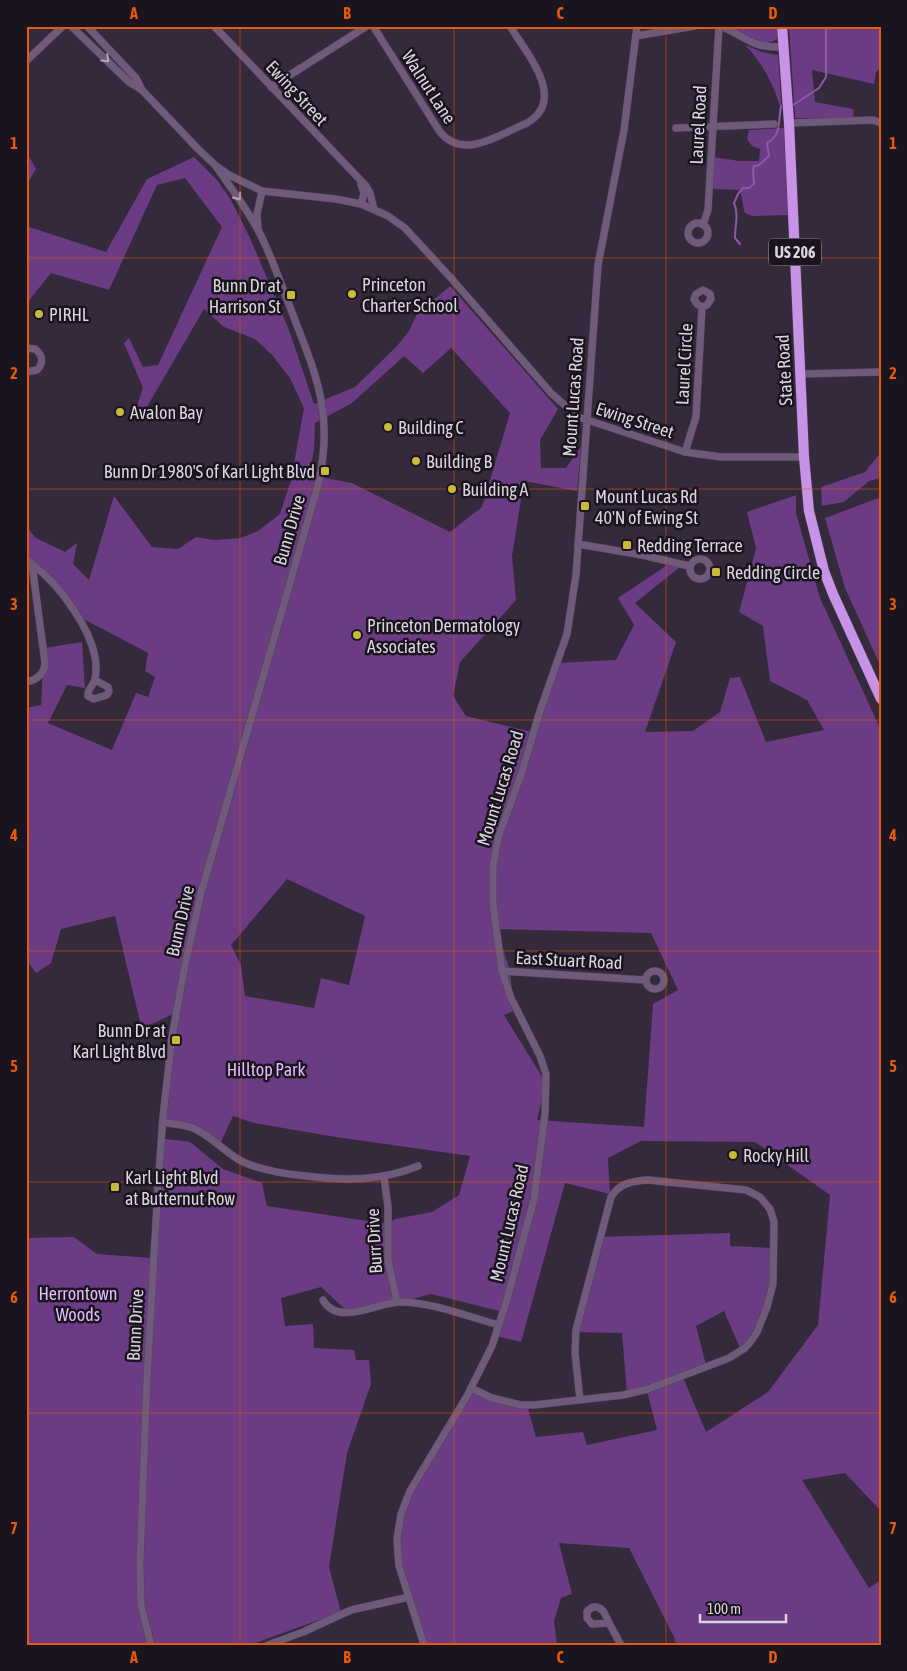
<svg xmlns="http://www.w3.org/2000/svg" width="907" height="1671" font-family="'Asap Condensed',sans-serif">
<rect width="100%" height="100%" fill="#35293c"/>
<!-- green -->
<g fill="#6b3b84" fill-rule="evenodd">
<path d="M777 26V39C763 49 744 35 732 27Z"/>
<polygon points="789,26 881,26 881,68 876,72 874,84 812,70 815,102 853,109 854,118 795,118"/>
<path d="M745 45 762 52 778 55 782 114C777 91 762 61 745 45Z"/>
<path d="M784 128 788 215 752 216 745 213C742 205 743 196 739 190L712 189 714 157 739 161H759L760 149 752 146 747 139 749 130Z"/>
<polygon points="26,151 36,169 26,186"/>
<path d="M194 157 217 180 231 200 250 238 289 330 314 404 355 387 397 346 409 331 417 314 450 286 558 409 540 440 541 468H566L581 447 577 491 524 481 512 556 516 600 460 662 453 696 466 716 532 732 557 663 616 660 634 625 618 598 670 563 681 566 635 603 676 642 645 732 693 731 720 712 730 678 740 677 766 742 824 730 807 700 770 681 763 626 739 612 756 548 747 512 796 495V513L820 598 881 730V1511L845 1473 802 1480 869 1588 881 1580V1645H676L674 1637 629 1548 559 1543 572 1594 561 1598 554 1621 557 1645H427L398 1551 403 1510 468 1387 527 1405 536 1437 583 1432 587 1445 657 1430 647 1391 627 1394 622 1333 573 1332 597 1237 730 1233V1246L774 1248C769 1288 769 1316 740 1348L724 1311 696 1326 706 1365 682 1375 706 1432 768 1392 818 1325 830 1195 755 1142 641 1141 608 1158 610 1194 565 1183 521 1342 492 1335 499 1311 431 1294 397 1303 348 1312 321 1287 281 1298 285 1326 313 1324 314 1348 354 1350 356 1360H369L371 1384 347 1453 329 1567 341 1612 250 1645H26V1238L74 1237 97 1254 152 1258 158 1138 190 1142 223 1169 262 1183 267 1206 388 1224 395 1219 432 1212 459 1195 470 1156 336 1137 254 1123 233 1116 219 1146 201 1132 163 1122 175 1013 148 1026H141L115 916 61 929 51 963 36 973 28 962 26 963V708L41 705 44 648 82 642 85 688 67 685 48 723 112 750 136 693 148 697 155 677 145 671 148 653 76 615 53 582 26 563V526L36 538 65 552 77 543 73 564 89 580 114 496 152 547 178 549 196 537 214 540 241 538 258 531 280 514 291 480 304 408 290 378 272 355 255 339 224 327 204 309 141 417 135 412 143 388 124 343 129 338 143 367 158 365 222 227 185 178 157 185 109 290 51 273 30 299 26 316V226L106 252 147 179ZM451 348 510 413 482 507 450 532 352 483 309 475 314 450 315 423 352 403 404 356 423 373ZM287 879 365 916 349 985 321 978 314 1008 245 996 241 965 231 945ZM497 929 651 933 678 990 653 1004 644 1127 537 1120 546 1083 504 1015 514 1011 510 971Z"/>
<polygon points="881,452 881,478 869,481 844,502 822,506 821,487 865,472"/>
<polygon points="881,497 881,667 845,588 825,518"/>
</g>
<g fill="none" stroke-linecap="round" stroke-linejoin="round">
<!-- stream -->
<g stroke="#8b59a7" stroke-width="2">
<polyline points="793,105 819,88 826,77 826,30 829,26"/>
<path d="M740 244 735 238C735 225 739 214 734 203L738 194 743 188H749L754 184 753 170 754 166 759 165 769 156 767 143C782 136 778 119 781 106"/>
</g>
<defs>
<g id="minor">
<polyline points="71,26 129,82 142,90 198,149 216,166 229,175 262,191 336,199 361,204 388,216 405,228 451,278 551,393 578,417 685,452 721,457 804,457"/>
<polyline points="87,26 136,78 142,90"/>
<polyline points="214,26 366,186 370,193 374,209"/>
<path d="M373 26 440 132C464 161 500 134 527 123 568 99 526 53 510 26"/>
<path d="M721 26C748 38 751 48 784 47"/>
<polyline points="669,27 671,30 695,26"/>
<polyline points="636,36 671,30"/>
<polyline points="26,61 63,26"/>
<polyline points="271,87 367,26"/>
<polyline points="789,123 873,120 881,123"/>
<polyline points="676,128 774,124"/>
<polyline points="361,184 364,193 361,204"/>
<circle cx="698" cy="233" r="10"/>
<polyline points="703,225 708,210 719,26"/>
<polyline points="258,229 257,214 262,191"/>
<path d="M26 348 35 349C43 355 44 363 37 370L26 372"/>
<polyline points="801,374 881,372"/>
<polyline points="685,452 696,417 702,307 707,305 711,299 710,294 703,290 696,294 694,299 697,304 702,307"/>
<polyline points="578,544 642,555 689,566"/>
<circle cx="700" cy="569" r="10"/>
<path d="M26 560 32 564 45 663C44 674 37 680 26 682"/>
<path d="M32 564C59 584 93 630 96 664 96 668 96 675 95 679 94 686 87 688 88 696L94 699 107 695 109 691 108 687 95 680"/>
<polyline points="502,971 646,980"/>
<circle cx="655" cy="980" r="9"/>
<path d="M163 1122C173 1124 184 1125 193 1128 212 1136 225 1153 243 1162 264 1171 284 1174 306 1176 345 1181 382 1181 418 1166"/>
<polyline points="384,1177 388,1207 388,1260 397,1302"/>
<path d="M323 1300C337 1326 375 1304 398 1302 428 1301 469 1317 499 1325"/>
<path d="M471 1388 492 1398 521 1405H534L623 1395 648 1389 729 1358 745 1348 751 1341 757 1332 767 1307 773 1284 774 1222 770 1209 760 1197 746 1190 648 1180C633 1181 619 1183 611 1197L576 1330 575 1353 580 1400"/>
<path d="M593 1607C603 1606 605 1614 609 1623L592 1624 587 1618V1611Z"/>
<polyline points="609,1623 621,1645"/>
<path d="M151 1645 141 1605 140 1562 147 1379 158 1186 163 1117 172 1037 185 965 201 893 318 485C335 412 315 373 290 307 280 282 271 254 258 230 246 207 230 187 216 166"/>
<polyline points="268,1645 303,1632 351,1610 409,1597"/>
<polyline points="424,1645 399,1566 397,1539 401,1514 410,1491 467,1396 492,1346 506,1303 534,1199 545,1114 546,1074 540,1056 511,998 502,971 493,904 493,867 498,838 522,772 540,711 567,634 576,575 598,265 624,130 637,26"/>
</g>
<polyline id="highway" points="782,26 789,123 804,457 809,511 824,571 833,594 881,699"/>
</defs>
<!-- minor casing -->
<use href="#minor" stroke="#504456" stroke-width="8"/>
<!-- highway casing -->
<use href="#highway" stroke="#504456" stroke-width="11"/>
<!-- minor -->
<use href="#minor" stroke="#6f5a7b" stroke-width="7"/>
<!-- highway -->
<use href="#highway" stroke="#c893e6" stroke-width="10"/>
</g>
<!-- one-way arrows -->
<defs><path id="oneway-chevron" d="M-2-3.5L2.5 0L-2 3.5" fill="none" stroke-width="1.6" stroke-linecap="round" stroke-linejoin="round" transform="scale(1.25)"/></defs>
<g stroke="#b5a9bd">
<use href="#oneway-chevron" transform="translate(106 59) rotate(44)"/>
<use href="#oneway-chevron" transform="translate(238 197) rotate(55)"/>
</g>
<!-- grid -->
<path fill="none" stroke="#e8590c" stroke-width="1" stroke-opacity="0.55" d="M240 26V1645M454 26V1645M666 26V1645M26 258H881M26 489H881M26 720H881M26 951H881M26 1182H881M26 1413H881"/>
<!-- markers -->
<g fill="#c9ba3a" stroke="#19141d" stroke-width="2">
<circle cx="352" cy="294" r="5"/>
<rect x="286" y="290" width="10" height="10" rx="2.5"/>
<circle cx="39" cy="314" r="5"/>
<circle cx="120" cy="412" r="5"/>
<circle cx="388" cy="427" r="5"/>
<circle cx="416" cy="461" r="5"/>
<rect x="320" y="466" width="10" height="10" rx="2.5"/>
<circle cx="452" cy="489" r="5"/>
<rect x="580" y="501" width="10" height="10" rx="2.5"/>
<rect x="622" y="540" width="10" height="10" rx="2.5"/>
<rect x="711" y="567" width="10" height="10" rx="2.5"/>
<circle cx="357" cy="635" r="5"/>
<rect x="171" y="1035" width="10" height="10" rx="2.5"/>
<circle cx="733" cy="1155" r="5"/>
<rect x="110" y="1182" width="10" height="10" rx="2.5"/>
</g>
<g text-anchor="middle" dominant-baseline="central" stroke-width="5" stroke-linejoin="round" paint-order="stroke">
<!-- shield labels -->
<rect fill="#19141d" stroke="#a19aa6" stroke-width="1" x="769" y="238.5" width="52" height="27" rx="4"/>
<g font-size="16" font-weight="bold" fill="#dbd4e0">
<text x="795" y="252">US 206</text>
</g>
<!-- street labels -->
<g font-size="18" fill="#dbd4e0" stroke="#19141d">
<text transform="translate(429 87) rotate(57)">Walnut Lane</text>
<text transform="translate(297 93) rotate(47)">Ewing Street</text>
<text transform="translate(698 125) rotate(-87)">Laurel Road</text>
<text transform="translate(684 364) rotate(-87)">Laurel Circle</text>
<text transform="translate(784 370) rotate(-93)">State Road</text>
<text transform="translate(573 397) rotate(-86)">Mount Lucas Road</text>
<text transform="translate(635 420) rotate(18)">Ewing Street</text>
<text transform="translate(289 530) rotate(-74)">Bunn Drive</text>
<text transform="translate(500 788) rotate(-73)">Mount Lucas Road</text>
<text transform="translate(180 921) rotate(-77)">Bunn Drive</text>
<text transform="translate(569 960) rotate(3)">East Stuart Road</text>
<text transform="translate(509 1223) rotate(-77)">Mount Lucas Road</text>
<text transform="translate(374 1241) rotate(-93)">Burr Drive</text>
<text transform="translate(135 1325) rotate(-87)">Bunn Drive</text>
</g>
<!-- poi labels -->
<g font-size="18" fill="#dbd4e0" stroke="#19141d" text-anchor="start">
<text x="362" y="284">Princeton<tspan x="362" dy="21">Charter School</tspan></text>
<text x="281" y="285" text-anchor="end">Bunn Dr at<tspan x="281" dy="21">Harrison St</tspan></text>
<text x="49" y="314">PIRHL</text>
<text x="130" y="412">Avalon Bay</text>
<text x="398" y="427">Building C</text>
<text x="426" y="461">Building B</text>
<text x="315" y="471" text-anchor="end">Bunn Dr 1980'S of Karl Light Blvd</text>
<text x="462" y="489">Building A</text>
<text x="595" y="496">Mount Lucas Rd<tspan x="595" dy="21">40'N of Ewing St</tspan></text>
<text x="637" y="545">Redding Terrace</text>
<text x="726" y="572">Redding Circle</text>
<text x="367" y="625">Princeton Dermatology<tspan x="367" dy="21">Associates</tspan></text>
<text x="166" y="1030" text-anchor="end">Bunn Dr at<tspan x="166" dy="21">Karl Light Blvd</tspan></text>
<text x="743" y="1155">Rocky Hill</text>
<text x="125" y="1177">Karl Light Blvd<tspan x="125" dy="21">at Butternut Row</tspan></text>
</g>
<!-- park labels -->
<g font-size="18" fill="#e2bbfa" stroke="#19141d">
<text x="266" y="1069">Hilltop Park</text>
<text x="78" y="1293">Herrontown<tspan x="78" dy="21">Woods</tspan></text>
</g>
</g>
<!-- border -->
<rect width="907" height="1671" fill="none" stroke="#19141d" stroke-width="55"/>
<!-- scale -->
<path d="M700 1614v8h86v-8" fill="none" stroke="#dbd4e0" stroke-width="2.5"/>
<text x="707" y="1614" font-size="15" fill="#dbd4e0" stroke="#19141d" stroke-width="4" paint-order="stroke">100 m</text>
<rect x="28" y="28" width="852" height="1616" fill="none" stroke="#e8590c" stroke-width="2"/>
<g font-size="16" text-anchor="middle" font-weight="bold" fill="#e8590c">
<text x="134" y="19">A</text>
<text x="347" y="19">B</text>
<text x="560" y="19">C</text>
<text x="773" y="19">D</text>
<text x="14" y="149">1</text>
<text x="893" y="149">1</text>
<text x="14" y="379">2</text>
<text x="893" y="379">2</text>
<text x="14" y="610">3</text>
<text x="893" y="610">3</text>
<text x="14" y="841">4</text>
<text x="893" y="841">4</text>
<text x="14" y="1072">5</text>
<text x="893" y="1072">5</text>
<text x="14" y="1303">6</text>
<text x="893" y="1303">6</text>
<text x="14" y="1534">7</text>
<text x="893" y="1534">7</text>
<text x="134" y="1663">A</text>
<text x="347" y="1663">B</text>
<text x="560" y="1663">C</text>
<text x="773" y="1663">D</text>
</g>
</svg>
